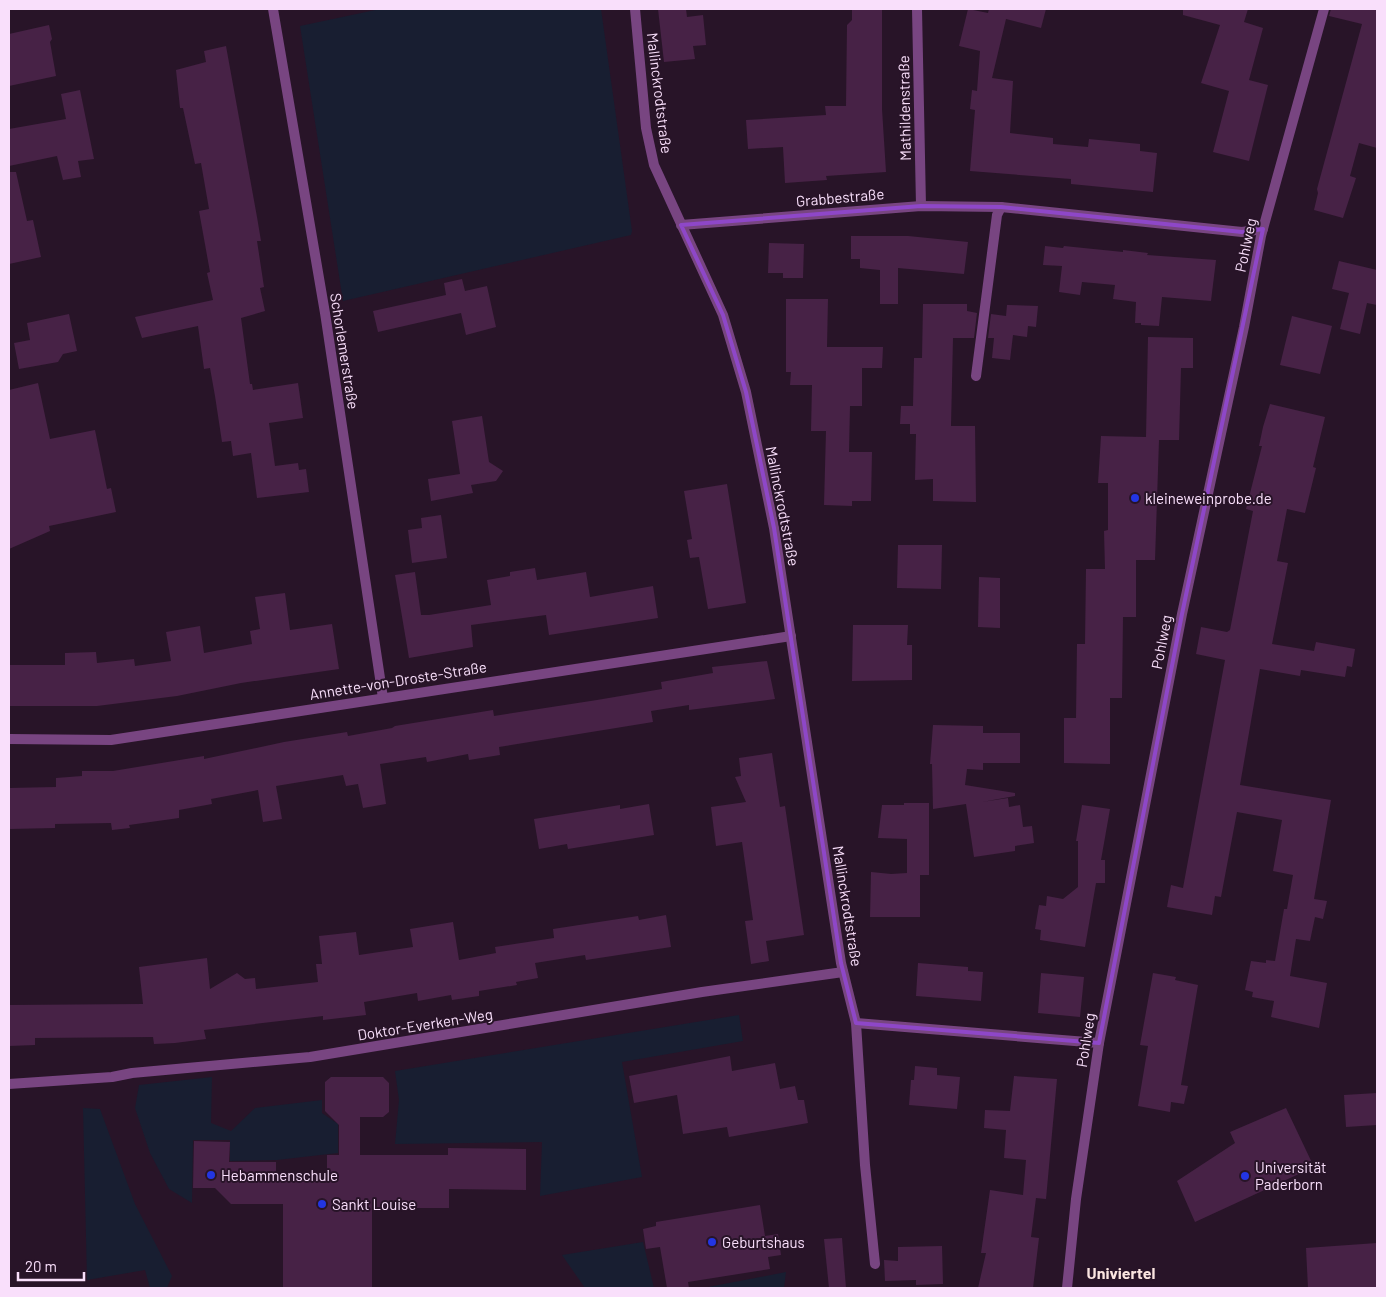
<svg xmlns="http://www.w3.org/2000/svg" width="1386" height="1297" font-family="Barlow,sans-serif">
<rect width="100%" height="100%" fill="#281428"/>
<!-- green -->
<g fill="#181e31">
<polygon points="380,9 601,9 632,231 631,235 343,301 300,26"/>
<polygon points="739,1015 743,1041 622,1062 642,1177 540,1196 542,1142 395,1144 399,1100 395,1071"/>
<polygon points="212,1077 211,1123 231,1131 255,1108 322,1100 322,1113 338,1124 338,1153 277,1160 230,1161 230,1140 193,1140 192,1203 169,1189 150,1153 135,1108 139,1085"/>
<polygon points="83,1108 100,1109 135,1204 172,1276 167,1288 150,1288 145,1270 87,1280"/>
<polygon points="643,1242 654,1288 585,1288 562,1255"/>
<polygon points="786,1272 784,1288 703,1288"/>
</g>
<!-- building -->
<g fill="#472246">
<polygon points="658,9 686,9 687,17 703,15 706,45 693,46 695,59 664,62"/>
<polygon points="852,9 882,9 882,109 886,172 826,176 827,180 785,183 783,147 748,149 746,120 826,115 825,106 846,106 847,25 852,20"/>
<polygon points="968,9 988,13 989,9 1046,9 1041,28 1006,19 992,78 1013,81 1010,133 1053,138 1053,144 1088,147 1089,139 1140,144 1140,151 1157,153 1153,192 1071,184 1071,179 970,171 975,110 970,109 972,90 977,91 980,51 959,46"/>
<polygon points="1183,9 1248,9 1244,22 1263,28 1249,80 1268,85 1249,161 1213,152 1229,91 1201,83 1220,25 1183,15"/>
<polygon points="1331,9 1377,9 1377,148 1359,143 1350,176 1356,178 1343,218 1314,210 1318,193 1317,189 1362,24 1329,16"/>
<polygon points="49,25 52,39 50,42 56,76 9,86 9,34"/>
<polygon points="226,46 257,217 261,241 257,241 264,287 260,288 265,311 241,318 250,384 252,384 253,390 298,383 303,418 269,423 275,466 298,463 299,470 306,469 309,492 257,498 251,453 233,456 231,441 222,442 215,396 210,368 204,369 198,326 142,338 135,317 213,300 207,273 210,272 199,211 209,209 201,163 195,164 183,108 180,108 176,70 206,62 204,51"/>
<polygon points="80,90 94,159 78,161 81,177 63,180 57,156 9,166 9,129 66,119 61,94"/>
<polygon points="9,172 16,172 27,221 33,220 41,257 9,264"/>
<polygon points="851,236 908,236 968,242 964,274 898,268 898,304 880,304 880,270 860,268 860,259 851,259"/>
<polygon points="769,243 804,244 803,278 783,278 783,273 768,273"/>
<polygon points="1045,246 1063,248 1064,246 1123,252 1123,250 1148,253 1147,255 1216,260 1211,301 1162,297 1159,326 1141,325 1141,323 1135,323 1136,302 1113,299 1115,285 1082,282 1080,295 1059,292 1062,266 1043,265"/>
<polygon points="1339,261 1377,270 1377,305 1367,303 1360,334 1340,329 1349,293 1332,289"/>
<polygon points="462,279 465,291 487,286 496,327 466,335 461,313 378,332 373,311 446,295 444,283"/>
<polygon points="786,299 828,299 827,347 883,347 882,368 862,368 862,406 850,406 849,452 872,452 871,501 852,501 852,506 824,505 826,431 811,431 812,385 790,385 791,372 786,372"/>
<polygon points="923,304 967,304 967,311 977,313 974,338 953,338 951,426 975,426 976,502 933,501 933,479 915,480 916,434 910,434 910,424 900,424 901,406 913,406 914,358 922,358"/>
<polygon points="1007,305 1038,306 1036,327 1028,326 1027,337 1013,335 1010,360 992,358 994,338 988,338 991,314 1006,316"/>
<polygon points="69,314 77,351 63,354 58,362 19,369 14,343 30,340 27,323"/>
<polygon points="1292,316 1332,326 1320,374 1280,365"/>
<polygon points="1148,337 1193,338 1193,368 1181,368 1179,440 1159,440 1155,560 1136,560 1136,617 1123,617 1122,698 1110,698 1110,764 1064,763 1064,718 1076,718 1077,644 1085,644 1086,569 1105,569 1104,531 1108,530 1108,483 1098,483 1101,436 1146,437"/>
<polygon points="38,383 50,439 95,430 107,489 111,488 116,512 49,526 50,531 9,549 9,390"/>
<polygon points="1270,404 1325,417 1313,467 1316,468 1305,513 1287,509 1277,561 1288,563 1272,644 1314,651 1316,642 1355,649 1352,667 1347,666 1345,677 1301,670 1300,676 1260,669 1240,785 1331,800 1314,899 1327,901 1323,919 1315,917 1310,941 1296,939 1290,976 1327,983 1319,1028 1271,1017 1274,1001 1252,997 1253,992 1245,990 1251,961 1266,963 1266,960 1275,961 1284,909 1287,909 1293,875 1273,871 1282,820 1237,812 1221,897 1215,896 1212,915 1167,907 1171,885 1183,888 1225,660 1196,654 1201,627 1227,632 1230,630 1253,511 1246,509 1262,446 1259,446 1263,427"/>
<polygon points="482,416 489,462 503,471 496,481 471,485 473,493 431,501 428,479 460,474 452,421"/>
<polygon points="727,484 746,603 708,609 699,557 690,558 687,540 692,539 684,491"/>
<polygon points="441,515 447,558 412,563 408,530 422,528 421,518"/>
<polygon points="898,545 942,545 941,589 897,588"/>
<polygon points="535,568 537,580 586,572 590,597 653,586 658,618 549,635 546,615 471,625 473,647 409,658 395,575 415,572 421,615 429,615 491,605 487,580 510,576 510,572"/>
<polygon points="979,577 1000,578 1000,628 978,627"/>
<polygon points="285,593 290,630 332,624 339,669 241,683 177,696 97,706 9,706 9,665 65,665 65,653 96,652 97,663 134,659 135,666 171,661 166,632 200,626 204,653 252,644 250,631 260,629 255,597"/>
<polygon points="853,625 908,625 907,645 912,645 912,680 852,681"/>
<polygon points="767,661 775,699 689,710 689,705 651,711 653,722 499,747 500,755 469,760 468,754 427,762 426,757 380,764 386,804 363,808 358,784 346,786 343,775 276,786 282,819 263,822 258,790 211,799 212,804 179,810 179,818 129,825 130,828 112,830 111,823 55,824 55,828 9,829 9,788 56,787 56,778 82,776 82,771 113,771 204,756 204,759 284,742 347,732 348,736 392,728 395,726 493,710 494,716 597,700 662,689 661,682 713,673 712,667"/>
<polygon points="933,725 983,726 983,733 1020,733 1020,763 983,763 983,770 967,769 965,785 1015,793 1015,796 982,802 1008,798 1009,807 1020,805 1023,827 1032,826 1034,843 1015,846 1015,851 974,857 966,804 933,809 932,764 930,764"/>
<polygon points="772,753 780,807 785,806 804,935 766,941 769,961 751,964 745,921 753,920 742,842 716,846 711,807 746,802 735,777 741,776 739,758"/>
<polygon points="904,803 929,803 929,875 920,875 920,917 870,917 871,872 891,874 907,873 907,839 878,838 882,805 904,805"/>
<polygon points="649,804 654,835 568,849 567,844 539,849 534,819 620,805 620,809"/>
<polygon points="1082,805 1110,809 1101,860 1105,860 1105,883 1096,883 1085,947 1040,940 1041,930 1035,929 1039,905 1046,906 1047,896 1063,899 1078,887 1078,841 1076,841"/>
<polygon points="666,915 671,947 586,960 585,955 535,963 538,978 516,982 517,985 479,991 479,996 452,1000 451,995 418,1001 417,993 364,1002 366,1015 323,1020 323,1016 204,1030 206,1039 175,1043 154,1044 153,1037 35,1038 35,1045 9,1046 9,1005 143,1004 139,967 207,958 210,989 237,973 245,979 255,978 256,989 318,982 316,964 322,964 319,936 356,932 359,955 413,947 410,929 453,922 459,960 496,953 495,947 554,938 553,929 638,916 639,920"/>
<polygon points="918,963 968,967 968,971 983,972 981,1001 916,996"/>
<polygon points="1041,973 1084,977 1080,1017 1038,1013"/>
<polygon points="1153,973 1176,977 1175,980 1198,985 1181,1085 1188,1086 1184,1104 1171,1102 1170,1112 1138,1106 1148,1046 1140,1045"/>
<polygon points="730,1056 732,1071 775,1063 780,1089 795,1086 798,1100 804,1100 808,1123 729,1137 727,1127 683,1134 677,1095 634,1103 629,1076"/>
<polygon points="915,1066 937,1068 937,1075 960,1077 957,1109 909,1105 911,1080 914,1080"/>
<polygon points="1014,1076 1057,1079 1046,1199 1036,1198 1031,1237 1039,1238 1033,1288 978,1288 986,1253 981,1253 990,1190 1023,1195 1026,1160 1004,1158 1006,1130 984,1128 985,1110 1010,1111"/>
<polygon points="331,1077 383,1077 389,1083 389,1112 383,1117 360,1117 360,1155 448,1155 448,1148 526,1149 526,1190 449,1189 449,1208 372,1208 372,1288 283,1288 283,1204 231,1204 215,1188 193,1188 194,1141 230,1142 229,1162 276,1162 276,1176 327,1177 327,1155 339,1155 339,1125 325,1111 325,1082"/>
<polygon points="1377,1093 1377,1125 1346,1127 1344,1095"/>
<polygon points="1286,1108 1314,1167 1195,1222 1177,1181 1235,1143 1230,1132"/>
<polygon points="760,1205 765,1236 778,1234 781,1255 768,1257 770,1269 688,1282 689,1288 667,1288 660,1247 646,1249 643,1229 656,1226 656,1222"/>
<polygon points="842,1238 846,1288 829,1288 824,1239"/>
<polygon points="1377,1243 1377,1288 1308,1288 1306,1248"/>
<polygon points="942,1246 943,1284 916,1285 916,1280 885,1281 884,1260 898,1261 898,1247"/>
</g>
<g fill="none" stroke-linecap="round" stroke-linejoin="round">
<!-- minor -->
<g stroke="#784581" stroke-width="10">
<polyline points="273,9 325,313 383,698"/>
<polyline points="635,9 646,128 654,165 723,315 746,392 774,528 841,963 856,1023 865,1165 875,1264"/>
<polyline points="917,9 921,206"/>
<polyline points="681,225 921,206 1001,207 1242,232 1263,229"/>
<polyline points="976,376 997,215 1001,207"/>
<polyline points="9,739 111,740 791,636"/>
<polyline points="856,1023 1099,1043"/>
<polyline points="9,1084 112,1077 132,1073 310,1057 702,992 843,972"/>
<polyline points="1067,1288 1076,1199 1099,1043 1182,614 1244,327 1261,236 1324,9"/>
</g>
</g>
<!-- marked area -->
<path fill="none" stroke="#8e47c8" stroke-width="4" stroke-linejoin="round" d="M921 206 1001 207 1242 232 1263 229 1182 614 1099 1043 856 1023 841 963 774 528 746 392 723 315 681 225Z"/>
<!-- markers -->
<g fill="#2335e3" stroke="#281428" stroke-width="2">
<circle cx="1135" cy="498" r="5"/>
<circle cx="211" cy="1175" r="5"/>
<circle cx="1245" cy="1176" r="5"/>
<circle cx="322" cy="1204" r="5"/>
<circle cx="712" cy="1242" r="5"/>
</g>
<g text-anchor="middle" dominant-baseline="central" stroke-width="4" stroke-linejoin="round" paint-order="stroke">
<!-- street labels -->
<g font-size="15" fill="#f9dffb" stroke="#281428">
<text transform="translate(660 93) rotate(83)">Mallinckrodtstraße</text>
<text transform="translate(904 108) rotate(-91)">Mathildenstraße</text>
<text transform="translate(840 197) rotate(-5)">Grabbestraße</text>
<text transform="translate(1245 245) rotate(-78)">Pohlweg</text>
<text transform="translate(345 351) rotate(81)">Schorlemerstraße</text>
<text transform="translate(783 506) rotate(79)">Mallinckrodtstraße</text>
<text transform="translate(1161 642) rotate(-79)">Pohlweg</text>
<text transform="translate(398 680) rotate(-9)">Annette-von-Droste-Straße</text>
<text transform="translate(848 906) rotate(81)">Mallinckrodtstraße</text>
<text transform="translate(425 1024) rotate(-9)">Doktor-Everken-Weg</text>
<text transform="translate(1085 1040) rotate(-81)">Pohlweg</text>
</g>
<!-- poi labels -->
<g font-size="15" fill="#f9dffb" stroke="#281428" text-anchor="start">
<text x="1145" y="498">kleineweinprobe.de</text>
<text x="1255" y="1167">Universität<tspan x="1255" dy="17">Paderborn</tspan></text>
<text x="221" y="1175">Hebammenschule</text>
<text x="332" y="1204">Sankt Louise</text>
<text x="722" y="1242">Geburtshaus</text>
</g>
<!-- neighbourhood labels -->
<g font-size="16" font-weight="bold" fill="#fbe5e1" stroke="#281428">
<text x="1121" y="1272">Univiertel</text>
</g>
</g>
<!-- border -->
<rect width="1386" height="1297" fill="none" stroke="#f9dffb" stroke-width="20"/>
<!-- scale -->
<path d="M18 1272v8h66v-8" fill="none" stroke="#f9dffb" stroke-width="2.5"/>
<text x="25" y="1272" font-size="15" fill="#f9dffb" stroke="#281428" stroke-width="4" paint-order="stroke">20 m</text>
</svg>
